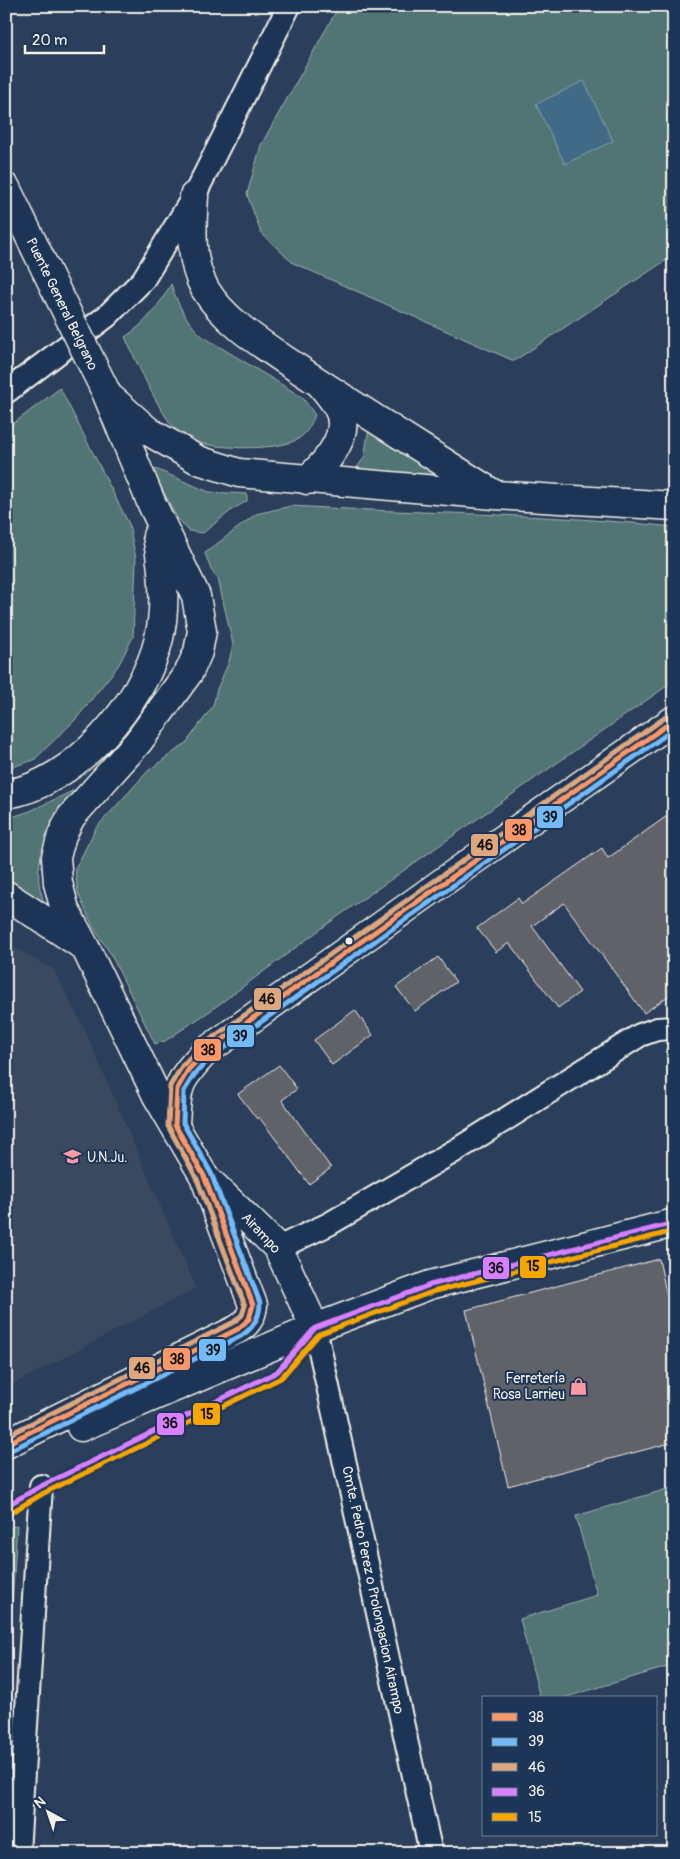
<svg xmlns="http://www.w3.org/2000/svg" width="680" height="1859" font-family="Pangolin,sans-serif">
<rect width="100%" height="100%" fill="#2b3e5b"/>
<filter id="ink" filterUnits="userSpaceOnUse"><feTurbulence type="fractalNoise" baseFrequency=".02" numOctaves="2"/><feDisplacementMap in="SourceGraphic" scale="10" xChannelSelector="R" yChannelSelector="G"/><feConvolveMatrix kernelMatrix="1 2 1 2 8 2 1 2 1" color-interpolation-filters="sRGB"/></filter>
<g filter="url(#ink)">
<!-- built -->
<polygon fill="#3b4960" points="6,943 54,970 83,1026 196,1288 6,1388"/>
<!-- green -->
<g fill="#517475" stroke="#a2b2ae">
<polygon points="339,6 674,6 674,255 514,361 293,263 261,233 247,194 261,145"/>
<path d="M171 284C178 305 186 321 202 336L302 397 315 415C311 425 307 433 298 439 278 452 201 450 182 436 163 422 136 361 125 337 146 323 159 306 171 284Z"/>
<polygon points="60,388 129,524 136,559 133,637 118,666 76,719 34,760 6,769 6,429"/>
<polygon points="369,428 441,474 404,475 355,470 364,458"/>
<polygon points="152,469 158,470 209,492 247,494 247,501 233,509 203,533 189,531 177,518"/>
<path d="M291 506C419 514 546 513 674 527V681L333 920 210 1011 165 1041 155 1044 110 953 93 927 78 893 75 869 96 828 149 770 186 743 213 706 217 689 229 662 233 644 218 579 211 570 205 553 256 514Z"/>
<path d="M83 786C62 815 35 845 39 883 40 892 44 901 46 909L6 881V819L30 811Z"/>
<polygon points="674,1487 674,1665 563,1698 540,1698 520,1619 597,1595 576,1516"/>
<polygon points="17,1525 6,1704 6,1530"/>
</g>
<!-- water -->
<polygon fill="#406b86" stroke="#88a1ad" points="584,81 613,141 565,164 536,104"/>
<!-- building -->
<g fill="#61626b" stroke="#f4f1e8">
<polygon points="674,811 674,992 644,1013 564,903 532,926 580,992 558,1008 509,943 496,952 477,928 518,898 522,904 602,848 608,858"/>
<polygon points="438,957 456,982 415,1011 396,987"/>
<polygon points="355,1010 373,1035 332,1065 314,1040"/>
<polygon points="279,1065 297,1089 282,1100 331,1168 309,1184 259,1117 257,1119 238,1094"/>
<polygon points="659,1259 674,1330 674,1442 508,1486 466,1310"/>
</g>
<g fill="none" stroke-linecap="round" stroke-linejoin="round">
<defs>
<g id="minor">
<polyline points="6,392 107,316 143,280 194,196 289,6"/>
<polyline points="278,1248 329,1224 458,1149 640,1035 657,1029 674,1028"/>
<polyline points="315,1328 431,1853"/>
<polyline points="18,1853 41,1486"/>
</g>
<g id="secondary">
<polyline points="6,188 46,270"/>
<path d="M194 196C192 227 189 260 205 289 225 323 268 348 300 370 363 412 428 452 492 493"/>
<polyline points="113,400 148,431 198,460 239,473 495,495 674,506"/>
<path d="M307 480C326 463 354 434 337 406 333 399 328 393 323 387"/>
<path d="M6 794C73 785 145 702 159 638 167 605 163 568 157 536"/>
<polyline points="6,895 82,945"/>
<path d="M175 1125C177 1086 177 1082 205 1052L475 859 674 720"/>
<polyline points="210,1182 278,1248 315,1328"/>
<polyline points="81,1427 315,1328 430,1285 674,1223"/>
<path d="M6 1444 238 1329C248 1323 252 1316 253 1305L204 1176 157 1096 85 947 65 910 58 883 56 857 62 835 71 817 138 742 189 672 198 652 202 631 196 596 151 502 106 392"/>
</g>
</defs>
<!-- minor casing -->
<use href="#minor" stroke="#f4f1e8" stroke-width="26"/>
<!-- secondary casing -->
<use href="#secondary" stroke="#f4f1e8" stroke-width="31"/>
<!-- minor -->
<use href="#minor" stroke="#1d3557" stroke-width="22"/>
<!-- secondary -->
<use href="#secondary" stroke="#1d3557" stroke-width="28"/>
<defs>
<polyline id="secondary-bridge" points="46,270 106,392"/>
</defs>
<!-- secondary-bridge casing -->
<use href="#secondary-bridge" stroke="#f4f1e8" stroke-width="31" stroke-linecap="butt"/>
<!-- secondary-bridge -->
<use href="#secondary-bridge" stroke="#1d3557" stroke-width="28"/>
<defs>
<polyline id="bus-1" points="6,1444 238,1329 249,1319 253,1305 204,1176 175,1125 177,1089 188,1070 205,1052 674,720"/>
<path id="bus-2" d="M9 1451 241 1336C253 1328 260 1318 260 1303L211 1173 183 1123 184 1091 194 1075 210 1058 674 729"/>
<polyline id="bus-3" points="6,1436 234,1322 242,1315 245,1306 197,1179 168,1126 170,1086 182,1066 201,1046 670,714"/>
<polyline id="bus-4" points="6,1506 41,1486 277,1372 315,1328 430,1285 674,1223"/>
<polyline id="bus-5" points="10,1513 44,1493 281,1378 319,1334 432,1292 674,1231"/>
</defs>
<!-- bus-1 casing -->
<use href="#bus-1" stroke="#1d3557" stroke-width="9"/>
<!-- bus-2 casing -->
<use href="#bus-2" stroke="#1d3557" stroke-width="9"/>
<!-- bus-3 casing -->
<use href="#bus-3" stroke="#1d3557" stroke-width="9"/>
<!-- bus-4 casing -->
<use href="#bus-4" stroke="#1d3557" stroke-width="9"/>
<!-- bus-5 casing -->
<use href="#bus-5" stroke="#1d3557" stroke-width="9"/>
<!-- bus-1 -->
<use href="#bus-1" stroke="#fc9868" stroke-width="5"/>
<!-- bus-2 -->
<use href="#bus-2" stroke="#73baf8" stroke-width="5"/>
<!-- bus-3 -->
<use href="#bus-3" stroke="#dfa77e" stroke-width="5"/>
<!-- bus-4 -->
<use href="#bus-4" stroke="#d880ff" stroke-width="5"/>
<!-- bus-5 -->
<use href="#bus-5" stroke="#f7a600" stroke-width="5"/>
</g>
</g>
<!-- icons -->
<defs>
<symbol id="university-bare" viewBox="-9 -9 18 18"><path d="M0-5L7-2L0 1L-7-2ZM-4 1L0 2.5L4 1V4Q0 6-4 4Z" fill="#ff9aa2" stroke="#1d3557" stroke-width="2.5" paint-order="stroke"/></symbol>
<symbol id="shop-bare" viewBox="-9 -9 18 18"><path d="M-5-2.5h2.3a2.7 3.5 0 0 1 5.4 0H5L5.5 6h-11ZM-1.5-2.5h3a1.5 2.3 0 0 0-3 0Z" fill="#ff9aa2" stroke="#1d3557" stroke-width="2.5" paint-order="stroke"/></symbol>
</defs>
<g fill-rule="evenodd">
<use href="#university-bare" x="60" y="1144" width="25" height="25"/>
<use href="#shop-bare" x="566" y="1374" width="25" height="25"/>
</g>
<!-- markers -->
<circle fill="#f4f1e8" stroke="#1d3557" stroke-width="2" cx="349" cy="941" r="4.5"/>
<g text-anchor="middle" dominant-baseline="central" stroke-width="4" stroke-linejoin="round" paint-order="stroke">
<!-- street labels -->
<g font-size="14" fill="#f4f1e8" stroke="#1d3557">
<text transform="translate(62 304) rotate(64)">Puente General Belgrano</text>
<text transform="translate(261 1233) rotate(47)">Airampo</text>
<text transform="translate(373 1590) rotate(78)">Cmte. Pedro Perez o Prolongacion Airampo</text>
</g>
<!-- poi labels -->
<g font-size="14" fill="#f4f1e8" stroke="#1d3557" text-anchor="start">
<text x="87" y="1157">U.N.Ju.</text>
<text x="565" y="1378" text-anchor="end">Ferretería<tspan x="565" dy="16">Rosa Larrieu</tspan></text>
</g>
</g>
<g stroke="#1d3557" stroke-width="2">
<rect x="536" y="805" width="28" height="24" rx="5" fill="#73baf8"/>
<rect x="504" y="818" width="29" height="24" rx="5" fill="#fc9868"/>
<rect x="470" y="833" width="29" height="24" rx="5" fill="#dfa77e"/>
<rect x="253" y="987" width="29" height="24" rx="5" fill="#dfa77e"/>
<rect x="226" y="1024" width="29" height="24" rx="5" fill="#73baf8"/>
<rect x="193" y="1038" width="29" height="24" rx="5" fill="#fc9868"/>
<rect x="519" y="1255" width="28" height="24" rx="5" fill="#f7a600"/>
<rect x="482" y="1256" width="28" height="24" rx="5" fill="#d880ff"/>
<rect x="198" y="1338" width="29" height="24" rx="5" fill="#73baf8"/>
<rect x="162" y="1347" width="29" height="24" rx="5" fill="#fc9868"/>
<rect x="128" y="1356" width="28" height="24" rx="5" fill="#dfa77e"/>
<rect x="192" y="1402" width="29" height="24" rx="5" fill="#f7a600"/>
<rect x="156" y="1412" width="29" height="24" rx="5" fill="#d880ff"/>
</g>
<g font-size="14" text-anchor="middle" font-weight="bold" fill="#111">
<text x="550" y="822">39</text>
<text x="519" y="835">38</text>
<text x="485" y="850">46</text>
<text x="267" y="1004">46</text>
<text x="240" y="1041">39</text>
<text x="208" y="1055">38</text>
<text x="533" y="1271">15</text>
<text x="496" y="1273">36</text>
<text x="213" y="1355">39</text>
<text x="177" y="1364">38</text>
<text x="142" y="1373">46</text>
<text x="207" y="1419">15</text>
<text x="170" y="1428">36</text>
</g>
<!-- margin -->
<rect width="680" height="1859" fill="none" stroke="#1d3557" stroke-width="25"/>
<rect x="12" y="12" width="655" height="1834" fill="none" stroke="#f4f1e8" stroke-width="2" filter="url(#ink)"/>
<!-- legend -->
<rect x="482" y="1696" width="175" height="140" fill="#1d3557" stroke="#738091"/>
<rect x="492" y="1713" width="25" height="8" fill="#fc9868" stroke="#738091"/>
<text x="528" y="1722" font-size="15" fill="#f4f1e8">38</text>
<rect x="492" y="1738" width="25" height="8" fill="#73baf8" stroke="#738091"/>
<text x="528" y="1746" font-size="15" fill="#f4f1e8">39</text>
<rect x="492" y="1763" width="25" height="8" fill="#dfa77e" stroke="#738091"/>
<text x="528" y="1772" font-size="15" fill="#f4f1e8">46</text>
<rect x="492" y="1788" width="25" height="8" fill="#d880ff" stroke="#738091"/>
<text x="528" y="1796" font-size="15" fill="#f4f1e8">36</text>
<rect x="492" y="1813" width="25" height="8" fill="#f7a600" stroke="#738091"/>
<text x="528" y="1822" font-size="15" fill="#f4f1e8">15</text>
<!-- north arrow -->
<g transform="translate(48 1812) rotate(320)" stroke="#1d3557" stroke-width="4" paint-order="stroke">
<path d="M0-4L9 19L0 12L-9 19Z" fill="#f4f1e8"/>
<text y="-8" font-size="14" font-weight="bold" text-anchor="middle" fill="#f4f1e8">N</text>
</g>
<!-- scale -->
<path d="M25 45v8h79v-8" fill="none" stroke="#f4f1e8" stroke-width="2.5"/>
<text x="32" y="45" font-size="15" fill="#f4f1e8" stroke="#1d3557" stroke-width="4" paint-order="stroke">20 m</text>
</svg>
